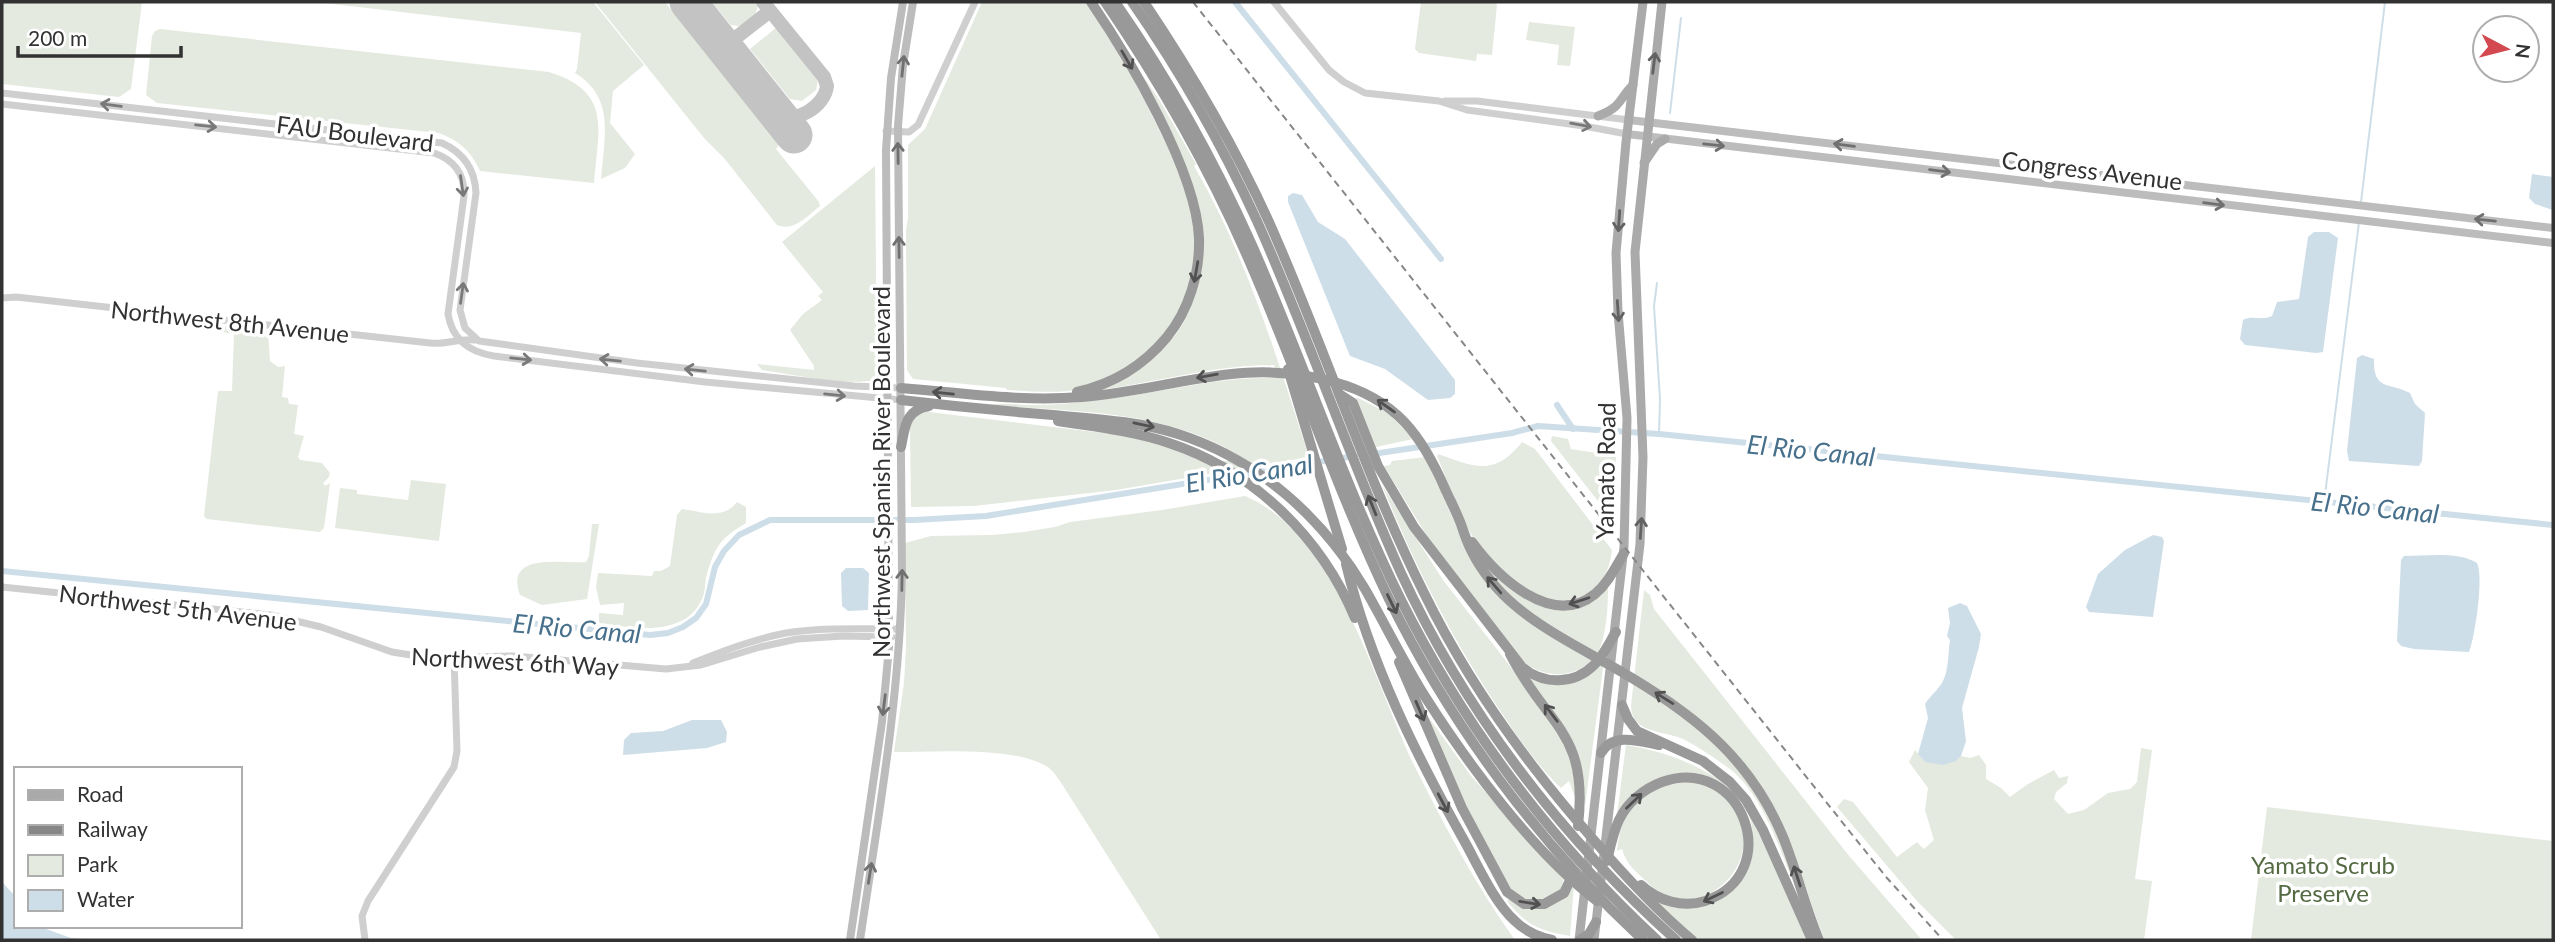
<svg xmlns="http://www.w3.org/2000/svg" width="2555" height="942" font-family="Lato,sans-serif">
<rect width="100%" height="100%" fill="#fff"/>
<!-- green -->
<g fill="#e4eadf">
<polygon points="2,2 142,2 131,89 119,97 2,84"/>
<path d="M316 2H593L644 65 613 91 610 123 635 154 625 168 601 179C604 138 616 98 575 73L577 69 581 33Z"/>
<path d="M595 2H665L779 145 776 149 819 202 820 206C807 216 794 232 777 225L724 158 704 138Z"/>
<path d="M712 2H757C760 13 749 24 738 26L731 25Z"/>
<path d="M982 2H1085C1120 54 1151 107 1175 165 1182 183 1190 200 1194 220 1208 293 1154 373 1081 389 1058 394 1030 391 1007 390L1006 388 913 379 907 370 906 230 908 218V145L925 129Z"/>
<polygon points="1421,2 1494,2 1497,5 1492,55 1477,54 1476,61 1419,53 1415,49"/>
<polygon points="1529,22 1575,27 1570,66 1557,65 1559,45 1526,40"/>
<polygon points="777,27 818,79 816,90 802,101 790,99 750,49"/>
<path d="M160 29 549 72C613 92 598 129 594 183L480 171C471 151 459 140 438 133L157 103 146 95 152 36 155 31Z"/>
<path d="M1130 57 1160 101 1196 164 1194 166C1247 257 1277 358 1309 457L1116 490 974 506 911 507 910 424 914 417 928 409 929 412 1128 436 1167 446 1208 463 1245 459C1169 409 1075 412 989 405 1004 402 1017 405 1032 405 1053 405 1075 403 1097 400 1160 394 1215 376 1279 378L1274 365C1214 365 1158 382 1099 390 1119 376 1153 357 1170 341 1180 332 1186 317 1191 304 1218 241 1196 192 1169 135 1156 109 1143 83 1130 57Z"/>
<path d="M875 166 877 378C861 389 785 373 762 370L757 364 814 370V366L790 330 803 314 822 300 818 296 823 292 782 242Z"/>
<polygon points="230,324 268,331 270,361 278,367 285,366 282,397 288,398 289,404 298,405 294,434 304,436 298,457 300,460 322,463 330,473 329,477 323,483 325,486 330,483 324,528 320,532 207,519 204,516 218,391 232,391 234,334 222,332 223,328"/>
<polygon points="1356,397 1388,413 1413,439 1376,447"/>
<polygon points="1552,436 1568,439 1571,449 1616,456 1615,508 1613,512 1609,508 1605,510 1551,441"/>
<path d="M1522 442 1535 449 1612 550C1609 574 1600 591 1576 598 1539 611 1495 567 1475 540 1458 516 1449 483 1437 456L1438 454C1475 467 1494 477 1522 442Z"/>
<path d="M1425 457 1470 556 1491 587 1588 655 1589 648 1534 615 1502 589 1481 561 1500 577 1556 607 1608 587C1608 604 1607 625 1602 642 1592 678 1545 684 1521 659L1432 544 1384 466 1390 465 1392 461Z"/>
<polygon points="411,480 446,484 439,541 335,528 340,488 357,490 357,494 408,500"/>
<path d="M1382 485 1443 580 1552 720C1568 748 1575 765 1575 797L1569 781 1561 788C1537 765 1519 739 1501 712 1452 639 1415 566 1382 485Z"/>
<path d="M1245 496C1337 535 1373 680 1414 765 1444 825 1476 886 1515 940H1161L1060 781C1056 776 1052 769 1046 766 1012 746 934 752 894 752L904 683 906 648 905 543 931 536 992 535 1024 532 1055 527 1070 522 1162 510Z"/>
<path d="M737 502 746 507V523C719 539 714 548 706 578 705 585 705 593 702 599 685 638 632 628 599 623V613L623 615 624 603 600 605 596 587 598 573 652 576 654 571H661L670 566 677 515 682 509C703 512 723 520 737 502Z"/>
<path d="M592 524H599L587 599 542 605 520 595C504 551 563 564 586 562L589 556Z"/>
<path d="M1644 590 1650 595 1654 609 1850 857 1922 940H1825C1813 912 1805 883 1795 854 1771 789 1730 738 1674 700L1692 721 1739 768 1768 814 1781 841 1801 901C1783 860 1766 797 1730 769 1716 759 1700 748 1685 740 1666 730 1631 735 1631 705Z"/>
<path d="M1604 660 1585 806C1582 796 1583 773 1579 758 1570 728 1548 704 1529 679 1561 687 1580 688 1604 660Z"/>
<polygon points="1424,711 1471,776 1564,878 1560,890 1535,902 1527,901 1512,893 1471,821"/>
<path d="M1626 745C1666 752 1692 762 1726 784 1754 802 1793 906 1808 940H1696L1656 903 1658 900 1669 905 1729 892C1735 877 1749 854 1752 837 1758 798 1697 760 1663 778 1647 787 1631 804 1617 815Z"/>
<polygon points="2141,748 2152,750 2135,879 2152,881 2144,940 1956,940 1917,901 1837,807 1844,799 1853,802 1897,857 1917,842 1924,849 1934,840 1925,810 1928,788 1909,762 1915,750 1925,762 1956,761 1961,756 1970,758 1979,755 1986,765 1986,779 2001,788 2010,797 2028,784 2054,770 2059,778 2068,776 2067,783 2056,792 2054,799 2068,814 2084,810 2108,793 2130,789 2137,782"/>
<path d="M1688 782C1695 783 1703 784 1710 787 1720 791 1728 799 1734 808 1771 863 1697 931 1648 883 1637 872 1626 865 1622 849L1617 851C1622 805 1642 787 1688 782Z"/>
<polygon points="2267,807 2553,841 2553,940 2251,940"/>
<path d="M1574 885 1570 936C1540 931 1527 926 1507 901L1509 899C1537 907 1556 915 1574 885Z"/>
</g>
<!-- water -->
<g fill="#cedee8">
<polygon points="2532,174 2553,177 2553,210 2535,204 2529,198"/>
<polygon points="1293,193 1302,195 1318,222 1345,239 1455,380 1455,394 1450,398 1428,400 1385,369 1350,356 1288,202 1288,196"/>
<path d="M2314 232H2329L2338 238 2323 352 2316 353 2245 345 2240 339 2243 320C2252 315 2262 321 2272 316L2277 302 2299 299 2308 237Z"/>
<path d="M2362 355 2374 359C2373 391 2389 382 2410 393L2415 404 2425 413 2422 461 2419 466 2349 461 2347 451 2357 358Z"/>
<polygon points="2153,535 2162,537 2164,541 2153,617 2089,612 2086,607 2098,574 2125,550"/>
<path d="M2404 556C2426 556 2458 551 2477 563 2484 577 2475 637 2469 652L2414 649 2401 646 2397 641 2401 560Z"/>
<polygon points="846,568 863,568 869,573 868,610 848,611 842,606 841,573"/>
<path d="M1960 603 1967 606 1981 634 1979 647 1962 708 1966 741 1961 756 1956 761 1943 765 1925 762 1918 754 1928 718 1925 704C1930 696 1939 689 1943 681 1949 669 1948 653 1950 640L1947 636 1950 623 1948 608Z"/>
<polygon points="692,720 721,720 727,732 726,742 707,748 623,755 624,740 631,733 663,731"/>
<polygon points="2,882 16,897 16,926 38,926 71,938 100,940 2,940"/>
</g>
<g fill="none" stroke-linecap="round" stroke-linejoin="round">
<!-- stream -->
<g stroke="#cedee8" stroke-width="2">
<polyline points="1670,113 1681,18"/>
<polyline points="2361,202 2385,2"/>
<polyline points="1657,283 1654,306 1660,399 1659,434"/>
<polyline points="2324,503 2359,222"/>
</g>
<!-- canal -->
<g stroke="#cedee8" stroke-width="6">
<polyline points="1235,2 1441,259"/>
<polyline points="1557,405 1573,429"/>
<polyline points="1373,454 1512,433 1538,426 1659,434 2553,525"/>
<polyline points="2,571 650,635 668,633 683,627 696,618 706,604 715,567 724,551 739,535 770,520 914,520 986,516 1355,456"/>
</g>
<!-- taxiway -->
<g stroke="#c3c3c3" stroke-width="14">
<path d="M763 2 824 77 827 86C825 106 795 126 776 112"/>
<polyline points="724,47 770,11"/>
</g>
<!-- runway -->
<polyline stroke="#c3c3c3" stroke-width="37" points="688,2 794,135"/>
<!-- tertiary -->
<g stroke="#cfcfcf" stroke-width="7">
<polyline points="1274,2 1329,70 1344,82 1365,93 1439,101 1467,110 1584,126 1627,134"/>
<path d="M2 93 442 143C464 153 475 169 476 193L460 310 465 328 479 341 637 363 854 386 901 388"/>
<polyline points="1445,101 1477,101 1629,120"/>
<path d="M2 104 434 153C454 160 465 174 464 196L448 314C452 339 469 352 494 356L705 382 901 400"/>
<polyline points="886,131 909,132 918,125 975,2"/>
<path d="M2 298 16 297 430 343C446 345 459 338 475 340"/>
<polyline points="2,587 271,615 321,627 392,652 430,658 513,656 666,669 701,665 760,647 797,639 843,636 892,637"/>
<path d="M693 663C723 651 754 639 786 633 824 627 862 629 900 629"/>
<polyline points="365,940 362,916 368,901 447,778 454,767 457,751 454,657"/>
</g>
<!-- secondary -->
<g stroke="#bcbcbc" stroke-width="8">
<polyline points="1629,120 2553,228"/>
<polyline points="1627,134 2553,243"/>
<polyline points="850,940 882,722 889,647 886,150 891,78 903,2"/>
<path d="M860 940C878 818 900 697 902 573L898 126 903 65 913 2"/>
</g>
<!-- primary -->
<g stroke="#aaa" stroke-width="9">
<path d="M1598 116C1622 107 1618 100 1633 85"/>
<polyline points="1644,163 1657,144 1665,139"/>
<polyline points="1579,940 1624,547 1627,418 1618,312 1616,253 1626,142 1643,2"/>
<polyline points="1594,940 1640,544 1643,457 1635,252 1662,2"/>
</g>
<!-- motorway -->
<g stroke="#999" stroke-width="10">
<path d="M1105 2C1162 85 1211 172 1251 265 1299 375 1337 491 1389 599 1452 727 1539 844 1643 940"/>
<path d="M1115 2C1168 78 1214 160 1252 245 1304 363 1344 485 1401 600 1465 728 1552 842 1657 940"/>
<path d="M1132 2C1180 71 1222 145 1257 221 1309 337 1349 458 1401 573 1465 712 1562 838 1676 940"/>
<path d="M1144 2C1191 72 1234 145 1269 222 1324 345 1364 473 1424 593 1468 683 1526 763 1592 838 1623 874 1655 909 1692 940"/>
<polyline points="1288,369 1342,549"/>
<path d="M901 388C962 393 1021 402 1082 397 1174 390 1240 356 1334 382 1396 399 1422 435 1446 491 1452 504 1459 517 1463 530 1470 552 1481 570 1496 587 1530 626 1588 651 1632 678 1700 719 1752 762 1783 837 1797 871 1805 907 1819 940"/>
<path d="M1077 392C1113 384 1143 366 1167 337 1189 310 1200 273 1199 238 1196 170 1129 58 1091 2"/>
<path d="M1339 394 1353 403 1378 466 1414 527 1522 667C1543 685 1574 685 1594 665 1603 656 1609 643 1616 632"/>
<path d="M901 400C951 406 1002 411 1053 415 1096 419 1137 421 1178 434 1259 460 1322 517 1365 589 1385 624 1403 661 1424 695 1467 763 1533 852 1597 901"/>
<path d="M1058 421C1095 427 1134 431 1169 443 1254 471 1321 537 1355 618"/>
<path d="M901 447C905 427 905 410 929 406"/>
<path d="M1472 542C1497 576 1551 629 1595 594 1608 583 1615 568 1624 553"/>
<path d="M1346 564C1370 663 1416 755 1466 844 1479 868 1495 903 1515 921 1525 931 1538 937 1552 940"/>
<path d="M1510 654C1547 727 1589 731 1578 826"/>
<polyline points="1399,662 1462,808 1507,892 1524,904 1544,904 1564,893 1572,876"/>
<polyline points="1622,705 1628,719 1637,731 1703,761 1730,782 1746,800 1763,830 1812,940"/>
<path d="M1601 753C1613 732 1639 741 1659 745"/>
<path d="M1607 861C1610 848 1613 833 1619 820 1627 803 1643 789 1662 782 1743 753 1786 874 1705 901 1683 908 1658 901 1641 885"/>
<polyline points="1580,940 1589,934 1596,922"/>
</g>
<!-- rail -->
<polyline stroke="#878787" stroke-width="2" stroke-dasharray="7 5" stroke-linecap="butt" points="1193,2 1850,832 1887,878 1943,940"/>
</g>
<!-- one-way arrows -->
<defs><path id="oneway-shaft" d="M-6 0H5M1.5-3L5.5 0L1.5 3" fill="none" stroke-width="1.6" stroke-linecap="round" stroke-linejoin="round" transform="scale(1.75)"/></defs>
<g stroke="#515151">
<use href="#oneway-shaft" transform="translate(1127 60) rotate(60)"/>
<use href="#oneway-shaft" transform="translate(1196 272) rotate(100)"/>
<use href="#oneway-shaft" transform="translate(1207 376) rotate(170)"/>
<use href="#oneway-shaft" transform="translate(943 393) rotate(-174)"/>
<use href="#oneway-shaft" transform="translate(1386 406) rotate(-145)"/>
<use href="#oneway-shaft" transform="translate(1144 425) rotate(12)"/>
<use href="#oneway-shaft" transform="translate(1372 505) rotate(-112)"/>
<use href="#oneway-shaft" transform="translate(1494 585) rotate(-131)"/>
<use href="#oneway-shaft" transform="translate(1579 601) rotate(162)"/>
<use href="#oneway-shaft" transform="translate(1392 604) rotate(64)"/>
<use href="#oneway-shaft" transform="translate(1664 698) rotate(-148)"/>
<use href="#oneway-shaft" transform="translate(1420 711) rotate(67)"/>
<use href="#oneway-shaft" transform="translate(1551 713) rotate(-127)"/>
<use href="#oneway-shaft" transform="translate(1634 801) rotate(-44)"/>
<use href="#oneway-shaft" transform="translate(1443 803) rotate(62)"/>
<use href="#oneway-shaft" transform="translate(1797 876) rotate(-108)"/>
<use href="#oneway-shaft" transform="translate(1713 897) rotate(154)"/>
<use href="#oneway-shaft" transform="translate(1530 903) rotate(9)"/>
</g>
<g stroke="#626262">
<use href="#oneway-shaft" transform="translate(1654 63) rotate(-83)"/>
<use href="#oneway-shaft" transform="translate(1619 221) rotate(94)"/>
<use href="#oneway-shaft" transform="translate(1618 311) rotate(86)"/>
<use href="#oneway-shaft" transform="translate(1641 528) rotate(-86)"/>
</g>
<g stroke="#707070">
<use href="#oneway-shaft" transform="translate(903 66) rotate(-84)"/>
<use href="#oneway-shaft" transform="translate(1714 145) rotate(6)"/>
<use href="#oneway-shaft" transform="translate(1844 145) rotate(-173)"/>
<use href="#oneway-shaft" transform="translate(898 153) rotate(-91)"/>
<use href="#oneway-shaft" transform="translate(1940 171) rotate(7)"/>
<use href="#oneway-shaft" transform="translate(2214 204) rotate(7)"/>
<use href="#oneway-shaft" transform="translate(2485 220) rotate(-174)"/>
<use href="#oneway-shaft" transform="translate(899 247) rotate(-91)"/>
<use href="#oneway-shaft" transform="translate(902 580) rotate(-89)"/>
<use href="#oneway-shaft" transform="translate(884 705) rotate(97)"/>
<use href="#oneway-shaft" transform="translate(870 873) rotate(-81)"/>
</g>
<g stroke="#797979">
<use href="#oneway-shaft" transform="translate(111 105) rotate(-173)"/>
<use href="#oneway-shaft" transform="translate(1581 125) rotate(10)"/>
<use href="#oneway-shaft" transform="translate(206 126) rotate(6)"/>
<use href="#oneway-shaft" transform="translate(462 186) rotate(82)"/>
<use href="#oneway-shaft" transform="translate(462 293) rotate(-82)"/>
<use href="#oneway-shaft" transform="translate(521 359) rotate(6)"/>
<use href="#oneway-shaft" transform="translate(610 360) rotate(-174)"/>
<use href="#oneway-shaft" transform="translate(695 370) rotate(-174)"/>
<use href="#oneway-shaft" transform="translate(835 395) rotate(6)"/>
</g>
<g text-anchor="middle" dominant-baseline="central" stroke-width="7" stroke-linejoin="round" paint-order="stroke">
<!-- street labels -->
<g font-size="24" fill="#323232" stroke="#fff">
<text transform="translate(355 133) rotate(7)">FAU Boulevard</text>
<text transform="translate(2092 170) rotate(7)">Congress Avenue</text>
<text transform="translate(230 321) rotate(6)">Northwest 8th Avenue</text>
<text transform="translate(1605 471) rotate(-89)">Yamato Road</text>
<text transform="translate(880 472) rotate(-90)">Northwest Spanish River Boulevard</text>
<text transform="translate(178 607) rotate(7)">Northwest 5th Avenue</text>
<text transform="translate(515 661) rotate(3)">Northwest 6th Way</text>
</g>
<!-- park labels -->
<g font-size="24" fill="#546a43" stroke="#fff">
<text x="2323" y="864">Yamato Scrub<tspan x="2323" dy="28">Preserve</tspan></text>
</g>
<!-- water labels -->
<g font-size="26" font-style="italic" fill="#47708c" stroke="#fff">
<text transform="translate(1811 450) rotate(6)">El Rio Canal</text>
<text transform="translate(1249 473) rotate(-9)">El Rio Canal</text>
<text transform="translate(2375 507) rotate(6)">El Rio Canal</text>
<text transform="translate(577 628) rotate(5)">El Rio Canal</text>
</g>
</g>
<!-- border -->
<rect width="2555" height="942" fill="none" stroke="#323232" stroke-width="7"/>
<!-- legend -->
<rect x="14" y="767" width="228" height="161" fill="#ffffff" stroke="#adadad" stroke-width="2"/>
<rect x="28" y="790" width="35" height="10" fill="#aaaaaa" stroke="#adadad" stroke-width="2"/>
<text x="77" y="802" font-size="21" fill="#323232">Road</text>
<rect x="28" y="825" width="35" height="10" fill="#878787" stroke="#adadad" stroke-width="2"/>
<text x="77" y="837" font-size="21" fill="#323232">Railway</text>
<rect x="28" y="855" width="35" height="21" fill="#e4eadf" stroke="#adadad" stroke-width="2"/>
<text x="77" y="872" font-size="21" fill="#323232">Park</text>
<rect x="28" y="890" width="35" height="21" fill="#cedee8" stroke="#adadad" stroke-width="2"/>
<text x="77" y="907" font-size="21" fill="#323232">Water</text>
<!-- north arrow -->
<g transform="translate(2506 49) rotate(97)"><circle r="33" fill="#ffffff" stroke="#adadad" stroke-width="2"/>
<path d="M0-5L12 26L0 18L-12 26Z" fill="#d4494f"/>
<text y="-10" font-size="19" font-weight="bold" text-anchor="middle" fill="#323232">N</text>
</g>
<!-- scale -->
<path d="M18 46v10h163v-10" fill="none" stroke="#323232" stroke-width="3.5"/>
<text x="28" y="46" font-size="21" fill="#323232" stroke="#ffffff" stroke-width="5" paint-order="stroke">200 m</text>
</svg>
